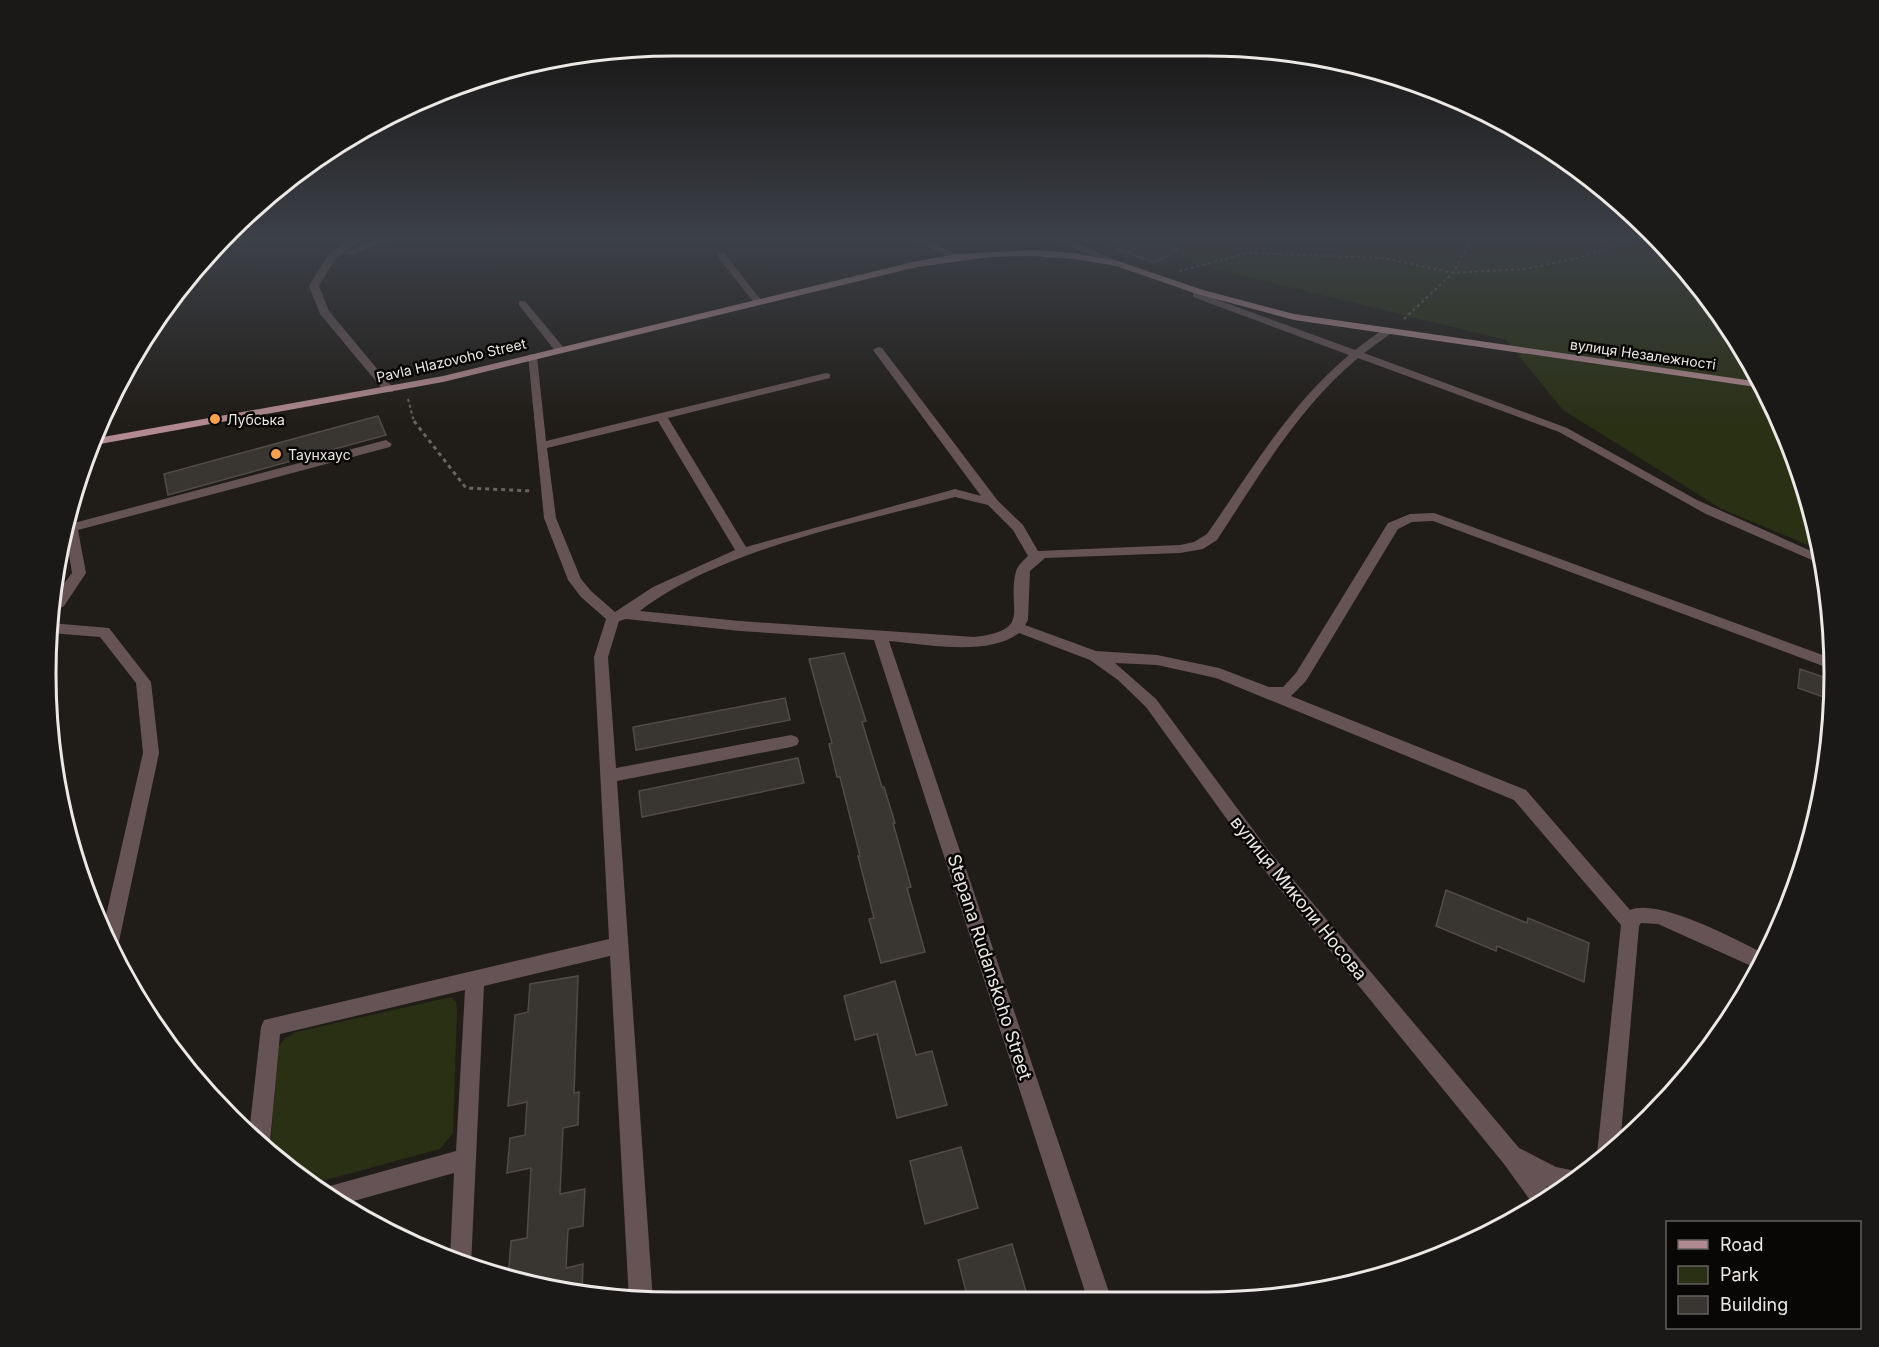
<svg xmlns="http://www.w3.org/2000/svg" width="1879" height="1347" font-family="Inter,sans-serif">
<rect width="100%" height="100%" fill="#201c17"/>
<!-- green -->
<g fill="#2a3014">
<polygon points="1183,238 1657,238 1678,259 1750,360 1801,472 1819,550 1720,508 1563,410 1506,340 1183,261"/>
<polygon points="451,997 456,1002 457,1010 453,1133 440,1149 311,1184 291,1172 270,1152 278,1048 284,1039 296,1032"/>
</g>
<!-- building -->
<g fill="#393530" stroke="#504b46" stroke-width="1.5">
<polygon points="1139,238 1146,238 1178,250 1155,263 1118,250"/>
<polygon points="378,416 386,435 168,495 164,474"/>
<polygon points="844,653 866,721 862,722 882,787 884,787 895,823 893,823 911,887 907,888 925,952 881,963 869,919 874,918 858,856 860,856 840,777 837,777 829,744 832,743 809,659"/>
<polygon points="1800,669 1832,680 1832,700 1798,688"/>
<polygon points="785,698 790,720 636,750 633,727"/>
<polygon points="798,758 804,783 642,817 639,791"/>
<polygon points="1446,890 1527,923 1528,918 1589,943 1584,982 1497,946 1496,951 1436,926"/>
<polygon points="578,976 574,1093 579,1092 578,1125 563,1128 560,1194 585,1189 583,1226 568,1229 566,1268 583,1264 582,1292 508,1279 511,1241 527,1238 531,1168 507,1173 510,1138 525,1135 527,1102 508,1106 515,1015 528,1012 530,984"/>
<polygon points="895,981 916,1055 932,1051 947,1105 897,1118 877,1034 855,1040 844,996"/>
<polygon points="961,1147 978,1208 925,1224 910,1161"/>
<polygon points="1012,1244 1028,1298 968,1299 958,1260"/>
</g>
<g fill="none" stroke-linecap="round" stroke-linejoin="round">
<!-- path-far1 -->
<g stroke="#686460" stroke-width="2" stroke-dasharray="3 3" stroke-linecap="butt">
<polyline points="1108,247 1125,238"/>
<polyline points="1179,271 1248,253 1384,258 1453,273 1525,269 1578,258 1626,242 1630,238"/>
<polyline points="1404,319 1453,273 1472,238"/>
<polyline points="408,399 414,422"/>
</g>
<!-- path -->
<polyline stroke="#686460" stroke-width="3" stroke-dasharray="4 4" stroke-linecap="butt" points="414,421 466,488 533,491"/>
<!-- minor -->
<g fill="#665355" fill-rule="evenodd">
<polygon points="237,238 252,238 211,250 218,244"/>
<polygon points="352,238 364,238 335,259 319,286 329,311 393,388 393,392 385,392 320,314 309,286 328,255"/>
<polygon points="380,238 393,238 352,255 344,253"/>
<polygon points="910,238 922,238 962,257 954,259"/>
<polygon points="1053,238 1066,238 1123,264 1115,266"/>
<polygon points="718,253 724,253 761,300 761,304 755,304 718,257"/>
<path d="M1196 292 1355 350 1382 330H1390V334L1364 353 1567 428 1697 500 1820 555 1821 564 1706 514 1559 432 1358 358C1298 408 1259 476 1217 540L1203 549 1180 553 1045 558 1030 571 1028 620 1025 625 1096 651 1157 655 1219 668 1269 687H1283L1296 673 1388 523 1410 514 1434 513 1831 658V669L1433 521 1412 522 1398 529 1306 681 1291 696 1526 790 1630 910C1658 897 1739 941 1767 955L1758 969 1658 924 1641 923 1639 926 1620 1146 1600 1160 1597 1154 1621 925 1514 800 1216 678 1157 665 1115 663 1156 699 1269 851 1519 1148 1556 1167 1581 1172 1559 1190 1546 1186 1552 1194 1535 1207 1504 1164 1257 861 1146 707 1118 680 1090 660 1019 633C988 657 926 644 889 641L1111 1298H1087L874 640 740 631 626 619 619 621 608 657 616 768 791 735 797 737 799 741 797 745 791 747 617 781 653 1301 629 1300 610 956 484 986 471 1266 450 1258 454 1173 343 1204 321 1191 330 1186 456 1151 465 990 280 1034 270 1142 267 1149 249 1133 261 1027 264 1020 609 939 594 657 606 619 581 597 568 580 544 518 528 355 532 354 537 357 546 441 826 373 830 374V378L668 418 746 547 955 489 981 496 873 350 878 347 882 348 998 501 1023 525 1038 551 1180 545 1194 542 1207 534C1251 471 1290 404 1349 355L1193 297V293ZM658 421 735 550 653 587 615 612 591 591 581 579 556 518 547 448ZM955 497 988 505 1013 530 1028 556C1024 560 1018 565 1016 571 1006 610 1034 630 974 637L740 621 640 611C721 549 857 523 955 497Z"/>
<polygon points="519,301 525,301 564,348 564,352 556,352 519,305"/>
<polygon points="386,440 392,444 390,447 78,530 86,573 64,606 50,614 50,602 72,573 65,530 67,519 74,523"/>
<polygon points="50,623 109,628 151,682 159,753 118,946 112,953 102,933 143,753 136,683 100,637 50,633"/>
</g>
<!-- major -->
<polygon fill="#b18a8f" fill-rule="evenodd" points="1032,250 1074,253 1118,261 1203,290 1294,314 1760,382 1763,388 1294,320 1197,294 1116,266 1074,259 1032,256 990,257 917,267 443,382 89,446 92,439 443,376 917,261 957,254"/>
</g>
<!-- sky -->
<linearGradient id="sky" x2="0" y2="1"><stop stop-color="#120f0d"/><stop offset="0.56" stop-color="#3c4047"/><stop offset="1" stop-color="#3c4047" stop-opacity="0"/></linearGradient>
<rect width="1879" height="427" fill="url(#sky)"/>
<!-- markers -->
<g fill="#f9a04c" stroke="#080705" stroke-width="2">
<circle cx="215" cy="419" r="6"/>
<circle cx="276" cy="454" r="6"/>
</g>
<g text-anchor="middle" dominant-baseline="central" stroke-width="5" stroke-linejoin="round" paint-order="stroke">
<!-- far-street labels -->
<g font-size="14" fill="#ebe8e5" stroke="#080705">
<text transform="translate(1643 354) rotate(8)">вулиця Незалежності</text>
<text transform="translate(451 360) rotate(-13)">Pavla Hlazovoho Street</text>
</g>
<!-- far-poi labels -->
<g font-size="14" fill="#ebe8e5" stroke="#080705" text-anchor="start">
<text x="227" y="419">Лубська</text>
<text x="288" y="454">Таунхаус</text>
</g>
<!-- near-street labels -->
<g font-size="18" fill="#ebe8e5" stroke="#080705">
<text transform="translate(1299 898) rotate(51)">вулиця Миколи Носова</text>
<text transform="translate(990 967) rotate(72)">Stepana Rudanskoho Street</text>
</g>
</g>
<!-- crop -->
<path d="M0 0H1879V1347H0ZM674 56H1206A618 618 0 0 1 1824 674V674A618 618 0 0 1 1206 1292H674A618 618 0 0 1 56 674V674A618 618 0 0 1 674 56Z" fill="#1a1917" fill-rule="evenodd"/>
<path fill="none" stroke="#ebe8e5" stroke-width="3" d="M674 56H1206A618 618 0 0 1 1824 674V674A618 618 0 0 1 1206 1292H674A618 618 0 0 1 56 674V674A618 618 0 0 1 674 56Z"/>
<!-- legend -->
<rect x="1666" y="1221" width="195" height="108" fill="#080705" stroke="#63615f" stroke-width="1.5"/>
<rect x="1678" y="1240" width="30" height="9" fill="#b18a8f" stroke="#63615f" stroke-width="1.5"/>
<text x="1720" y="1251" font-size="18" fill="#ebe8e5">Road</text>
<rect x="1678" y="1266" width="30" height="18" fill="#2a3014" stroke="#63615f" stroke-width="1.5"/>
<text x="1720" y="1281" font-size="18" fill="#ebe8e5">Park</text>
<rect x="1678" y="1296" width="30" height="18" fill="#393530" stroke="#63615f" stroke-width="1.5"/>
<text x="1720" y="1311" font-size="18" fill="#ebe8e5">Building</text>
</svg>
